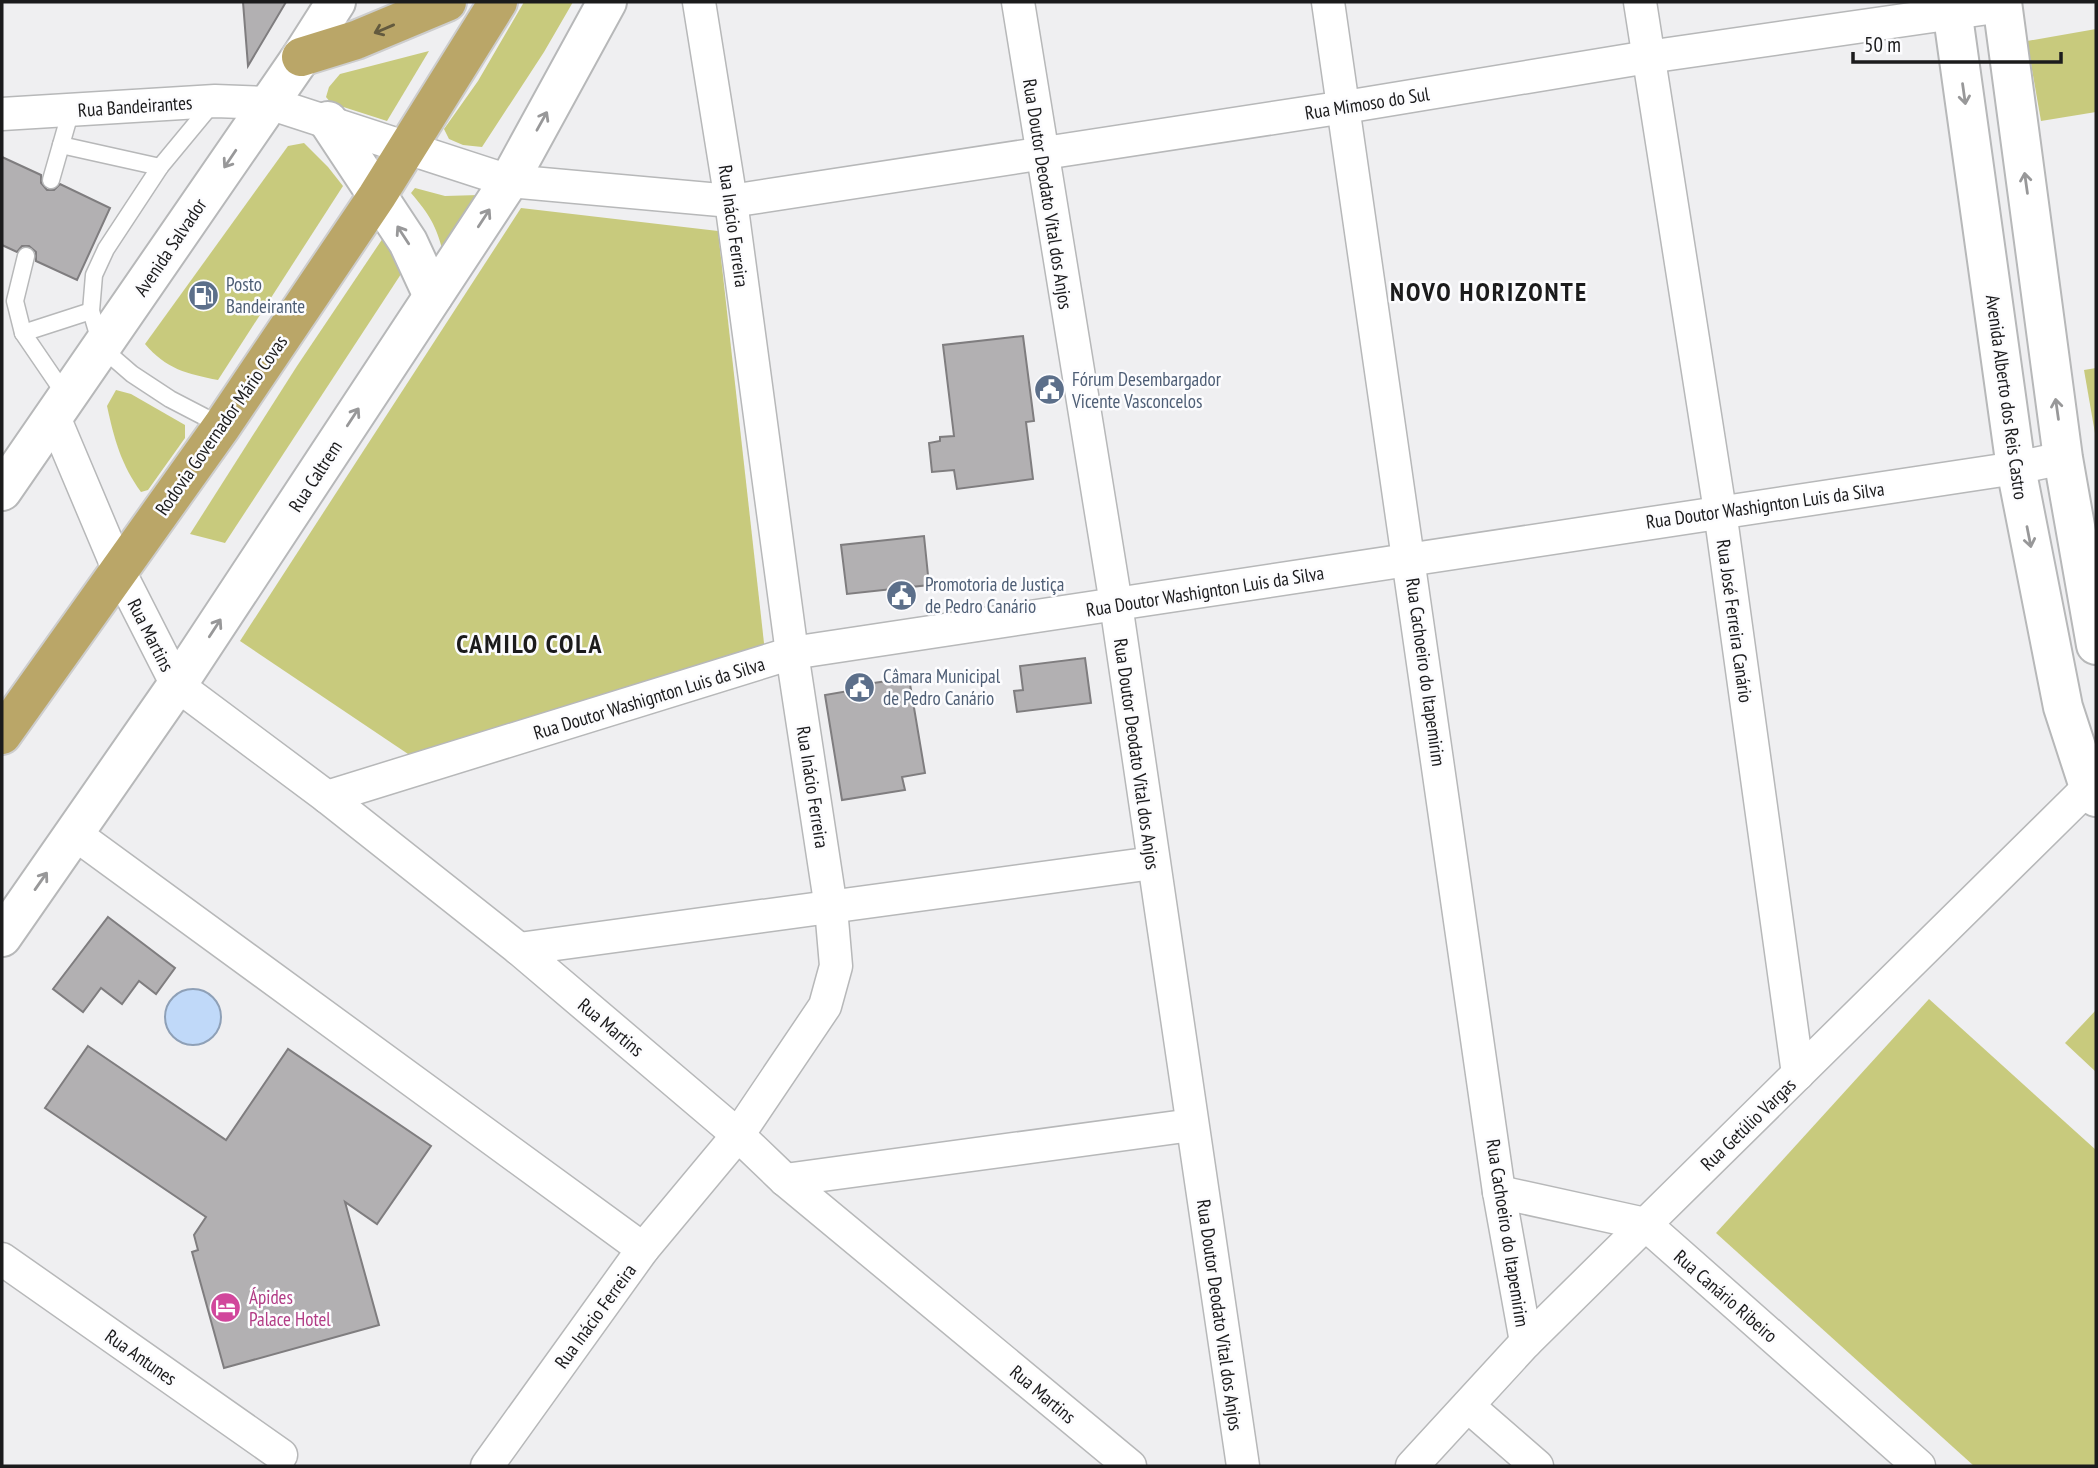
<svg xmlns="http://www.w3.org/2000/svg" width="2098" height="1468" font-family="'PT Sans Narrow',sans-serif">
<rect width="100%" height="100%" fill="#efeff1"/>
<!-- green -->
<g fill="#c8ca7d">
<polygon points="524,2 573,2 544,52 482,147 463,145 449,139 444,129 478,81"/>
<polygon points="2096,29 2096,112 2041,121 2027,41"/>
<polygon points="429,51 387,121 331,103 326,97 329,87 340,74"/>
<path d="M304 143 328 167 343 186 218 380C187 374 166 369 145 344L288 146Z"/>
<path d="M415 188 445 196 479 195 443 252C436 225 429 214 411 193Z"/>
<polygon points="521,208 718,231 765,652 411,756 240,641"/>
<polygon points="383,238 403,271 225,543 190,534 297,366"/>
<polygon points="2096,368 2096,439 2084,370"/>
<path d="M116 390 131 394 185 425V438L148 490 141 492C121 465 114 438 107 406Z"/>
<polygon points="1929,999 2096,1150 2096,1466 1974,1466 1716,1233"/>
<polygon points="2096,1010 2096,1072 2065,1043"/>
</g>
<!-- water -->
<circle fill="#c0d9f9" stroke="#8ea0b7" stroke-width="2" cx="193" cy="1017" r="28"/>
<!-- building -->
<g fill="#b2b0b2" stroke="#7f7d7f" stroke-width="2">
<polygon points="243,2 286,2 248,66"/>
<polygon points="2,157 41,175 41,183 47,190 54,190 60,184 110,208 77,280 36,261 36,252 29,246 22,246 17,252 2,245"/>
<polygon points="1023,336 1034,421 1026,422 1033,479 957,489 954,470 932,472 929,443 940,441 940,437 954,436 943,345"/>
<polygon points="924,536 929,585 847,594 841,545"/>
<polygon points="1085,658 1091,703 1017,712 1014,691 1023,690 1020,666"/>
<polygon points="909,678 925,773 902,777 905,790 842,800 825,695 860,689 859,685"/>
<polygon points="108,917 175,968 156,994 139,981 122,1004 101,988 83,1012 53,989"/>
<polygon points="88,1046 226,1140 288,1049 431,1146 377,1224 345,1202 379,1325 224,1368 192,1252 198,1250 194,1235 206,1217 45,1108"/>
</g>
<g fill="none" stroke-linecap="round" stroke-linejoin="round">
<defs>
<g id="service">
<polyline points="213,103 160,167 106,249 94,275 91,311 102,348 132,374 170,399 222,426"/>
<polyline points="61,145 160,167"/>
<polyline points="51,180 71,110"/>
<polyline points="26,256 15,301 23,333 66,396"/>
<polyline points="23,333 91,311"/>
</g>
<g id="minor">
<polyline points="1018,2 1116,604 1243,1466"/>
<polyline points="1328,2 1499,1192 1526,1342"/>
<polyline points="1640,2 1720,511 1798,1074"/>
<polyline points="2,114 215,101 269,103 509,181 731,201 1345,107 1648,57 2002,6"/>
<polyline points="54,417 119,571 177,685 327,797 519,949 738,1135 785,1180 1130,1466"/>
<polyline points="327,797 792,653 2016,468 2063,458"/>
<polyline points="75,834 643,1249"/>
<polyline points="519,949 1153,863"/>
<polyline points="785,1180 1192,1125"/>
<polyline points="1499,1192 1645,1224 1919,1466"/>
<polyline points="2,1259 281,1455"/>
<polyline points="1468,1406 1537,1466"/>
<polyline points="487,1466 643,1249 738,1135 825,1006 836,966 831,908 792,653 731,201 699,2"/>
<polyline points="1412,1466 1526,1342 2096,780"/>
</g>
<g id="tertiary">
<polyline points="328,121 408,242 433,296"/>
<polyline points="2,491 301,57 336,2"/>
<polyline points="2,937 177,685 509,181 607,2"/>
</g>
<g id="secondary">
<polyline points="1951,2 2016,468 2063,707 2089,787 2096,797"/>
<polyline points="2002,2 2063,458 2096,645"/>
</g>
<g id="trunk">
<polyline points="301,57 356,40 447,2"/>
<polyline points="2,735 222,426 377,196 498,2"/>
</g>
</defs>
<!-- service casing -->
<use href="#service" stroke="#b7b8b9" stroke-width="19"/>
<!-- minor casing -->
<use href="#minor" stroke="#b7b8b9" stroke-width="35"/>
<!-- tertiary casing -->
<use href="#tertiary" stroke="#b7b8b9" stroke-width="42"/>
<!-- secondary casing -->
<use href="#secondary" stroke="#b7b8b9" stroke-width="42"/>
<!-- trunk casing -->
<use href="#trunk" stroke="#cdcdcd" stroke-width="42"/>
<!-- service -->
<use href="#service" stroke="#fff" stroke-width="16"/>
<!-- minor -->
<use href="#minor" stroke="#fff" stroke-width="32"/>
<!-- tertiary -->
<use href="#tertiary" stroke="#fff" stroke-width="38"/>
<!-- secondary -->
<use href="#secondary" stroke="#fff" stroke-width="38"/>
<!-- trunk -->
<use href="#trunk" stroke="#baa668" stroke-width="38"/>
</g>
<!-- one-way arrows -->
<defs><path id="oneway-shaft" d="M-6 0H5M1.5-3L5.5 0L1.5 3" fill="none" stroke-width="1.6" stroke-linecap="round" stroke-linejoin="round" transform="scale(1.75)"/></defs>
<use stroke="#635a3e" href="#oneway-shaft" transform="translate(384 29) rotate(157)"/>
<g stroke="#989899">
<use href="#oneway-shaft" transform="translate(1964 94) rotate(82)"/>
<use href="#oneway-shaft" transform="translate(542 121) rotate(-61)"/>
<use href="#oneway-shaft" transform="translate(230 159) rotate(124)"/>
<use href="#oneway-shaft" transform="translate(2026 183) rotate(-98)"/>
<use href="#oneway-shaft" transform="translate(484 218) rotate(-57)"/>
<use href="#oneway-shaft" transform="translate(403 235) rotate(-123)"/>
<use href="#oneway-shaft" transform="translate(2057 409) rotate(-98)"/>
<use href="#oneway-shaft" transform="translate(353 417) rotate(-57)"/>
<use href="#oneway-shaft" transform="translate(2029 537) rotate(79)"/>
<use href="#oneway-shaft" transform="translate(215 628) rotate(-57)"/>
<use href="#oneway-shaft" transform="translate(41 881) rotate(-55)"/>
</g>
<!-- icons -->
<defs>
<symbol id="fuel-disc" viewBox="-11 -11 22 22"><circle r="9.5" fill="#5c6f8a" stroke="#fcfcfe"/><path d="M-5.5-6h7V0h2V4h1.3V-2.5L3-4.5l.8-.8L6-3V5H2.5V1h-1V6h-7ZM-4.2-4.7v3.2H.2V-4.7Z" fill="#fff"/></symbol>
<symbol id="civic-disc" viewBox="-11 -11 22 22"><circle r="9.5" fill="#5c6f8a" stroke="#fcfcfe"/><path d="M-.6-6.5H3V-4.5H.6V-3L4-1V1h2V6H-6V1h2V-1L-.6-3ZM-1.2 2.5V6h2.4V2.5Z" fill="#fff"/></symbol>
<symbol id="hotel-disc" viewBox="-11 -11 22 22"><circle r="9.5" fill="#d1479c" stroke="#fcfcfe"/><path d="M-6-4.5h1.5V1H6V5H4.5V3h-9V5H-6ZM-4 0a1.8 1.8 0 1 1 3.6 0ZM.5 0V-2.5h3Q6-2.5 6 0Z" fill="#fff"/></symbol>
</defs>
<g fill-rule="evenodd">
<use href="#fuel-disc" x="186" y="278" width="35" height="35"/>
<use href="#civic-disc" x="1032" y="372" width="35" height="35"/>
<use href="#civic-disc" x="884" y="578" width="35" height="35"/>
<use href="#civic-disc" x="842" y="670" width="35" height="35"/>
<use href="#hotel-disc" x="208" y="1290" width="35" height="35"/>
</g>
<g text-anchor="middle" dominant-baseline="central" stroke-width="5" stroke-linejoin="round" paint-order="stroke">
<!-- street labels -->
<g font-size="19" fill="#1b1b1c" stroke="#fcfcfe">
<text transform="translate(1367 103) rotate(-9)">Rua Mimoso do Sul</text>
<text transform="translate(135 106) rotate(-4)">Rua Bandeirantes</text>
<text transform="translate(1048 194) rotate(81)">Rua Doutor Deodato Vital dos Anjos</text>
<text transform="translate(734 226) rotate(82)">Rua Inácio Ferreira</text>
<text transform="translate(170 247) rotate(-56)">Avenida Salvador</text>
<text transform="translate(2007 397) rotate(82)">Avenida Alberto dos Reis Castro</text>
<text transform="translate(221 425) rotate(-55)">Rodovia Governador Mário Covas</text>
<text transform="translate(315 476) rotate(-57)">Rua Caltrem</text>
<text transform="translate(1765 505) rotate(-8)">Rua Doutor Washignton Luis da Silva</text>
<text transform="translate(1205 591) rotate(-9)">Rua Doutor Washignton Luis da Silva</text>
<text transform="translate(1735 621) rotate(82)">Rua José Ferreira Canário</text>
<text transform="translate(151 635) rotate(63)">Rua Martins</text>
<text transform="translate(1426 672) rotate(82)">Rua Cachoeiro do Itapemirim</text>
<text transform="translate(649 698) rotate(-17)">Rua Doutor Washignton Luis da Silva</text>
<text transform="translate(1137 754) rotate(82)">Rua Doutor Deodato Vital dos Anjos</text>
<text transform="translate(813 787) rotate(81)">Rua Inácio Ferreira</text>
<text transform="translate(611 1027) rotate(40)">Rua Martins</text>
<text transform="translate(1748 1124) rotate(-44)">Rua Getúlio Vargas</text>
<text transform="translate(1508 1233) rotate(81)">Rua Cachoeiro do Itapemirim</text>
<text transform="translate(1726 1296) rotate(41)">Rua Canário Ribeiro</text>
<text transform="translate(1220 1315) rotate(82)">Rua Doutor Deodato Vital dos Anjos</text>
<text transform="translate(595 1316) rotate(-54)">Rua Inácio Ferreira</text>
<text transform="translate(141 1357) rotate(35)">Rua Antunes</text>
<text transform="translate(1043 1394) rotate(40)">Rua Martins</text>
</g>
<!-- service labels -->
<g font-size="19" fill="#4e5e75" stroke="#fcfcfe" text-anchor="start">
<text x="226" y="284">Posto<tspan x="226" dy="22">Bandeirante</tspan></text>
<text x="1072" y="379">Fórum Desembargador<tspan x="1072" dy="22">Vicente Vasconcelos</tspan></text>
<text x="925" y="584">Promotoria de Justiça<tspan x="925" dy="22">de Pedro Canário</tspan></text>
<text x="883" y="676">Câmara Municipal<tspan x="883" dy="22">de Pedro Canário</tspan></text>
</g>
<!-- hotel labels -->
<g font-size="19" fill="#b23c85" stroke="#fcfcfe" text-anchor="start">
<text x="249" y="1297">Ápides<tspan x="249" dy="22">Palace Hotel</tspan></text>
</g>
<!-- district labels -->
<g font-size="26" font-weight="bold" letter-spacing="2" fill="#1b1b1c" stroke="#fcfcfe">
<text x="1489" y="291">NOVO HORIZONTE</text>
<text x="530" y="643">CAMILO COLA</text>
</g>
</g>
<!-- border -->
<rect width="2098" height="1468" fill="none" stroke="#1b1b1c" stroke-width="7"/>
<!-- scale -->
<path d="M1853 52v10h208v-10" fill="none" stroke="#1b1b1c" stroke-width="3.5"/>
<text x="1864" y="52" font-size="21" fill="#1b1b1c" stroke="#fcfcfe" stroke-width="5" paint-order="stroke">50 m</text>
</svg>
